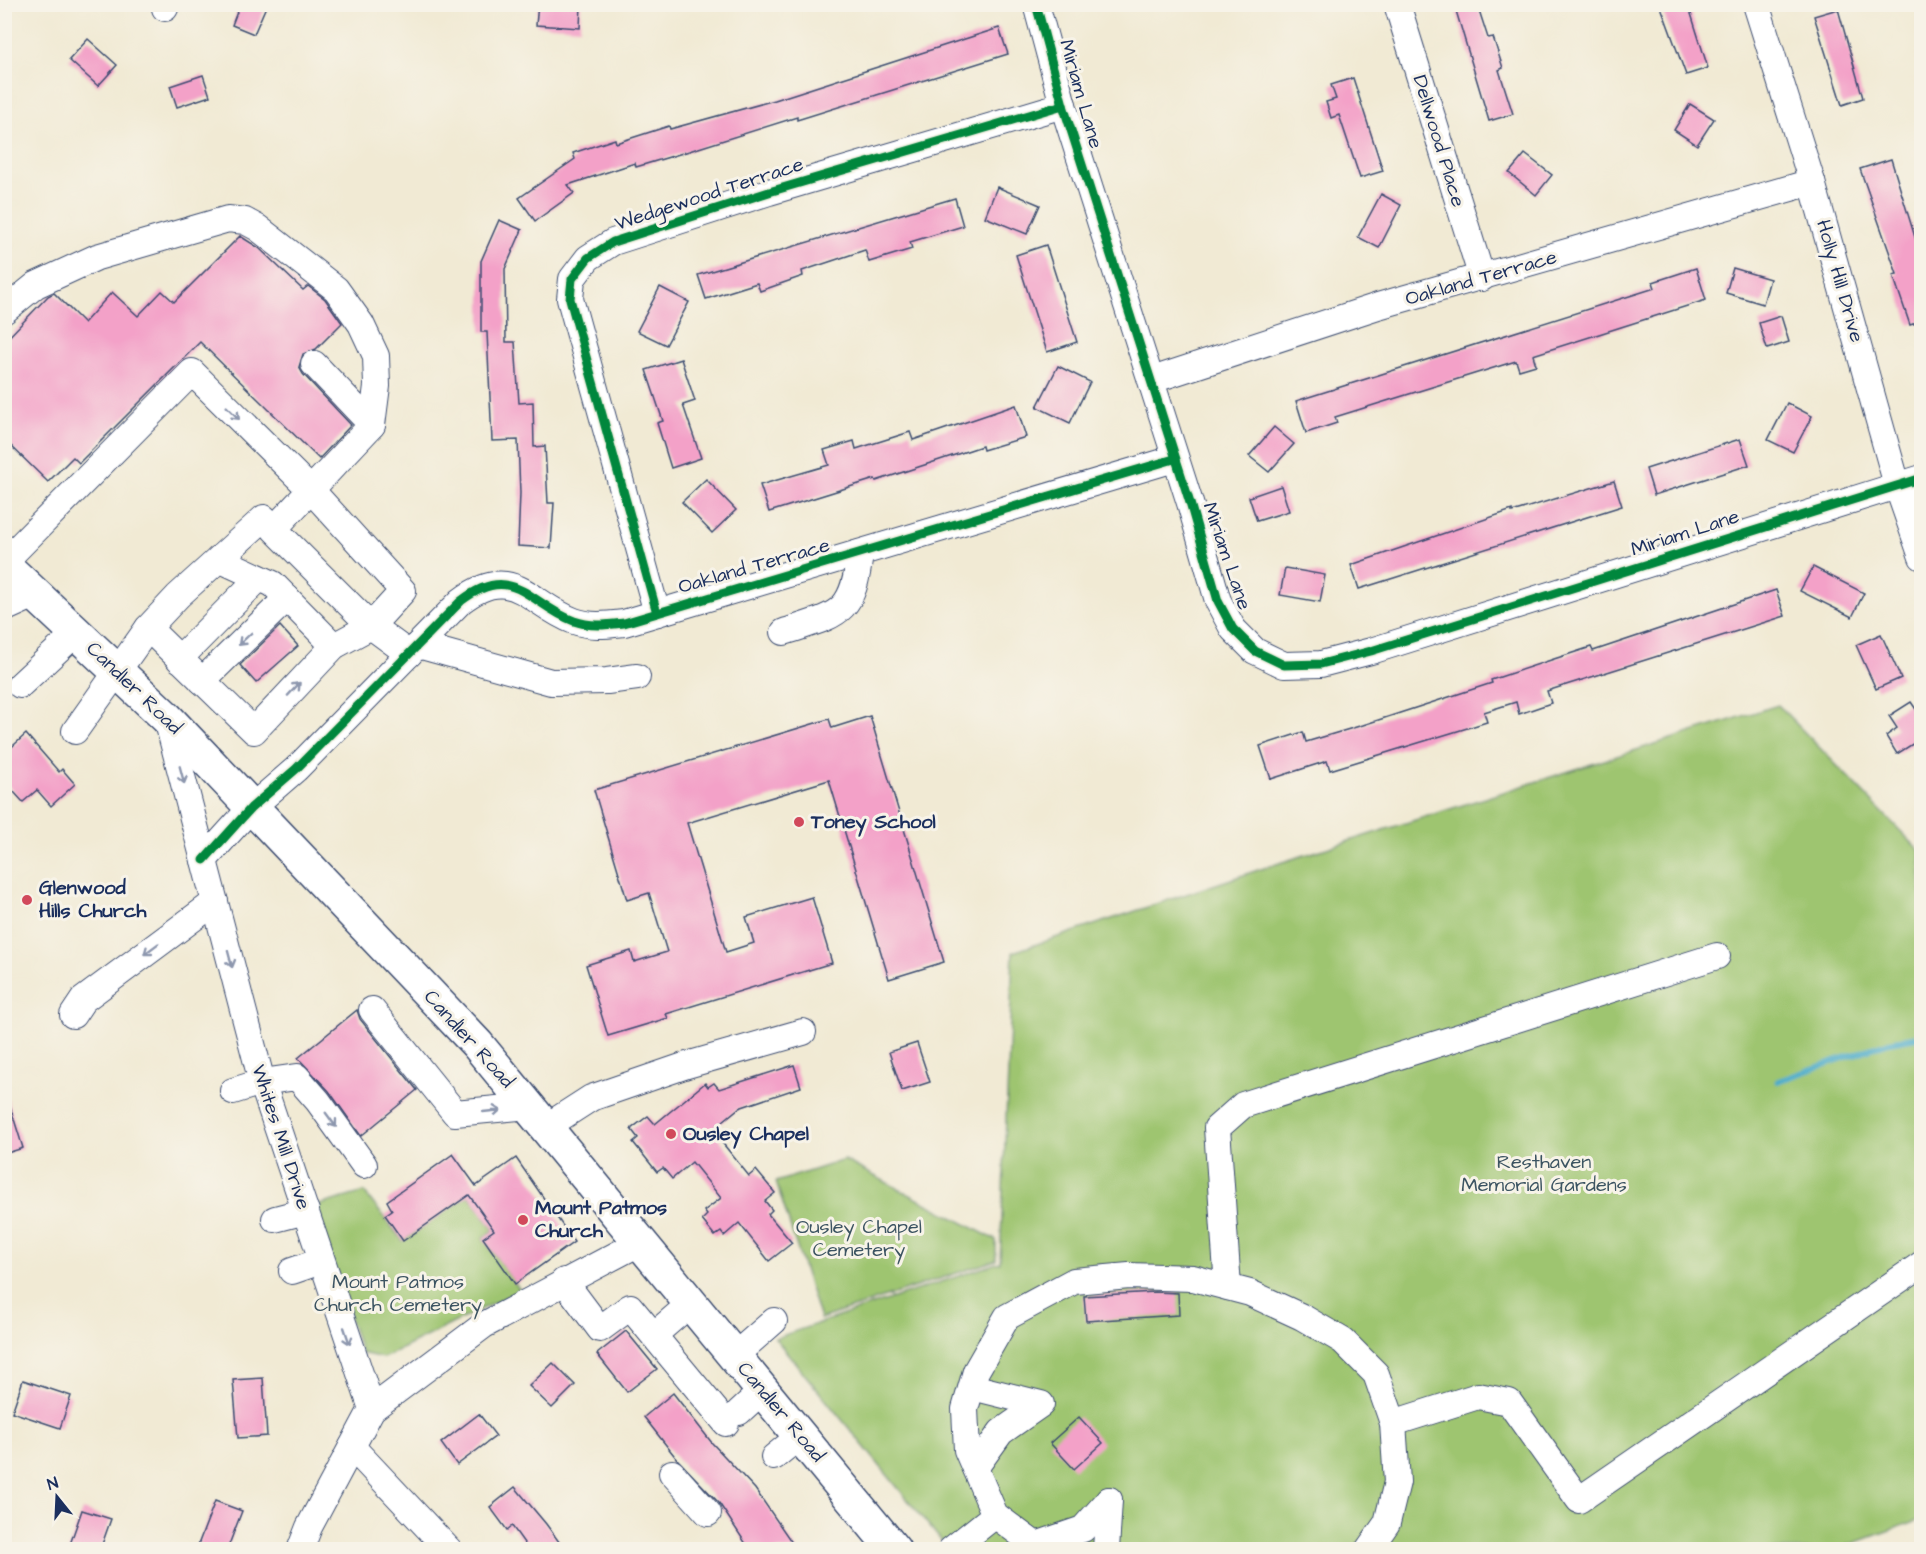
<svg xmlns="http://www.w3.org/2000/svg" width="1926" height="1554" font-family="'Architects Daughter',sans-serif">
<rect width="100%" height="100%" fill="#f7f3e8"/>
<filter id="ink" filterUnits="userSpaceOnUse"><feTurbulence type="fractalNoise" baseFrequency=".0167" numOctaves="2"/><feDisplacementMap in="SourceGraphic" scale="12" xChannelSelector="R" yChannelSelector="G"/><feConvolveMatrix kernelMatrix="1 2 1 2 8 2 1 2 1" color-interpolation-filters="sRGB"/></filter>
<filter id="wash" filterUnits="userSpaceOnUse"><feTurbulence type="fractalNoise" baseFrequency=".008" numOctaves="4" result="noise"/><feDisplacementMap in="SourceGraphic" scale="24" xChannelSelector="R" yChannelSelector="G"/><feGaussianBlur stdDeviation="1.35" result="paint"/><feColorMatrix in="noise" values="0 0 0 0 0 0 0 0 0 0 0 0 0 0 0 0 0 1.4 0 .05"/><feComposite in="paint" operator="in"/></filter>
<g filter="url(#wash)">
<rect width="100%" height="100%" fill="#f1ead4"/>
<!-- green -->
<g fill="#9ec570" stroke="#5c7a67" stroke-width="1.5">
<polygon points="1778,705 1921,852 1921,1519 1835,1550 948,1549 775,1338 1000,1262 1013,952 1270,866"/>
<polygon points="844,1160 996,1240 996,1260 820,1319 776,1182"/>
<polygon points="364,1192 403,1241 469,1195 494,1230 483,1238 520,1290 383,1358 361,1353 312,1207"/>
</g>
<g fill="none" stroke-linecap="round" stroke-linejoin="round">
<!-- stream -->
<polyline stroke="#4bacca" stroke-width="6" points="1778,1081 1889,1042 1922,1036"/>
</g>
<g id="blocks">
<!-- building -->
<g fill="#f3a1c8">
<polygon points="240,4 267,4 254,34 232,25"/>
<polygon points="538,4 581,4 580,28 536,25"/>
<polygon points="1454,4 1477,4 1488,38 1493,37 1503,68 1499,70 1513,114 1489,121"/>
<polygon points="1660,4 1688,4 1708,68 1686,75"/>
<polygon points="1838,9 1863,98 1842,105 1814,16"/>
<polygon points="999,28 1008,54 797,120 797,117 686,152 636,167 635,163 568,185 574,193 535,221 519,198 575,159 573,153 615,139 616,143 669,126 670,129 775,100"/>
<polygon points="88,39 117,65 98,86 69,60"/>
<polygon points="203,75 210,96 177,107 170,86"/>
<polygon points="1353,78 1383,171 1360,178 1339,115 1331,118 1326,102 1336,99 1331,85"/>
<polygon points="1690,104 1714,119 1697,145 1674,130"/>
<polygon points="1525,154 1552,175 1536,195 1509,173"/>
<polygon points="1891,159 1922,260 1922,321 1910,325 1893,275 1897,274 1860,169"/>
<polygon points="997,187 1040,205 1027,234 985,217"/>
<polygon points="1381,194 1401,205 1379,248 1358,237"/>
<polygon points="955,198 963,226 910,242 912,249 869,262 865,250 802,271 803,276 760,291 757,283 706,299 698,275"/>
<polygon points="499,220 522,230 505,269 506,342 515,342 519,403 533,402 534,447 545,446 548,503 554,503 551,548 518,546 520,493 518,440 492,441 487,332 481,332 481,261"/>
<polygon points="240,236 259,248 303,290 308,286 325,299 342,323 316,349 303,354 299,367 303,374 351,425 319,459 200,342 79,463 73,457 48,482 4,439 4,342 48,296 54,293 84,323 112,292 138,316 162,291 174,302"/>
<polygon points="1046,245 1077,342 1047,352 1016,255"/>
<polygon points="1696,268 1706,300 1533,355 1536,365 1519,370 1516,361 1335,417 1337,423 1306,433 1296,401 1655,288 1653,282"/>
<polygon points="1733,268 1770,279 1763,304 1726,293"/>
<polygon points="660,287 689,302 666,345 637,331"/>
<polygon points="1781,316 1789,342 1767,349 1759,323"/>
<polygon points="681,359 695,401 683,405 701,458 671,468 657,423 663,421 646,370"/>
<polygon points="1058,366 1090,382 1070,423 1037,407"/>
<polygon points="1787,403 1812,416 1793,452 1768,440"/>
<polygon points="1016,405 1026,437 983,450 982,446 876,481 875,479 769,512 760,485 829,465 824,450 854,441 856,449 910,432 913,440"/>
<polygon points="1274,427 1294,444 1269,472 1249,456"/>
<polygon points="1740,439 1749,465 1654,495 1646,469"/>
<polygon points="706,479 736,510 712,533 682,502"/>
<polygon points="1614,481 1622,506 1359,589 1351,565 1512,510 1512,512"/>
<polygon points="1281,486 1289,511 1257,521 1249,497"/>
<polygon points="1813,567 1864,593 1852,617 1800,591"/>
<polygon points="1285,568 1325,575 1320,602 1280,595"/>
<polygon points="1776,590 1785,616 1547,691 1551,703 1519,714 1516,702 1484,712 1487,722 1330,770 1327,761 1271,779 1260,746 1303,732 1306,742 1363,725 1492,683 1491,680 1554,659 1591,647 1593,651"/>
<polygon points="280,626 298,646 256,683 240,665"/>
<polygon points="1881,634 1901,678 1876,689 1856,645"/>
<polygon points="1911,702 1922,718 1922,738 1897,754 1886,736 1897,728 1889,716"/>
<polygon points="870,716 944,962 889,979 829,780 687,823 726,952 754,943 746,917 812,897 832,963 666,1014 668,1018 608,1036 586,965 631,951 634,962 667,952 649,893 627,900 594,790 829,719 832,728"/>
<polygon points="26,734 59,772 62,769 75,784 51,806 37,790 23,802 4,781 4,754"/>
<polygon points="357,1010 360,1019 417,1090 361,1136 329,1091 298,1058"/>
<polygon points="917,1043 930,1082 902,1091 889,1052"/>
<polygon points="794,1065 801,1087 739,1108 712,1130 749,1176 756,1170 775,1193 765,1201 772,1210 768,1214 792,1243 769,1261 739,1223 724,1236 721,1232 715,1236 702,1220 707,1215 704,1211 721,1198 692,1162 672,1179 663,1168 657,1172 633,1142 638,1138 631,1129 648,1116 655,1124 705,1083 708,1087 714,1083 719,1089"/>
<polygon points="8,1100 23,1148 4,1154 4,1101"/>
<polygon points="453,1154 476,1186 516,1158 574,1242 515,1284 483,1238 494,1230 469,1195 403,1241 385,1215 392,1210 387,1201"/>
<polygon points="1155,1292 1178,1293 1179,1315 1086,1321 1084,1296"/>
<polygon points="626,1331 657,1369 627,1392 597,1354"/>
<polygon points="553,1363 575,1385 552,1408 529,1386"/>
<polygon points="263,1378 267,1436 238,1438 233,1380"/>
<polygon points="23,1380 71,1396 60,1428 12,1412"/>
<polygon points="673,1393 712,1443 755,1489 797,1550 750,1550 719,1503 677,1459 644,1417"/>
<polygon points="479,1414 496,1436 457,1465 441,1443"/>
<polygon points="1079,1417 1103,1443 1074,1469 1050,1443"/>
<polygon points="515,1487 546,1524 565,1550 529,1550 512,1526 507,1530 490,1507"/>
<polygon points="215,1501 242,1511 227,1550 196,1550"/>
<polygon points="82,1510 111,1519 100,1550 68,1550"/>
</g>
</g>
</g>
<g filter="url(#ink)">
<use href="#blocks" fill-opacity="0" stroke="#3b4b70" stroke-width="1.5"/>
<g fill="none" stroke-linecap="round" stroke-linejoin="round">
<defs>
<g id="minor">
<polyline points="164,4 165,8"/>
<polyline points="1036,4 1063,105 1190,503 1218,601 1233,629 1255,651 1284,665 1321,664 1371,651 1922,478"/>
<polyline points="1397,4 1482,278"/>
<polyline points="1756,4 1812,182 1897,485 1922,557"/>
<polyline points="4,311 36,285 97,257 228,219 245,221 258,228 336,289 361,324 376,356 377,386 372,425 274,529 371,626 409,654"/>
<polyline points="314,364 372,425"/>
<polyline points="1152,380 1378,306 1812,182"/>
<polyline points="219,559 273,584 334,646"/>
<polyline points="4,562 192,372 312,491 403,591 371,626 334,646 254,731 148,628"/>
<polyline points="4,609 37,594"/>
<polyline points="657,613 570,299 572,279 588,258 613,242 769,192 1063,105"/>
<path d="M784 632C839 614 853 615 860 553"/>
<polyline points="418,645 551,682 607,681 637,677"/>
<polyline points="179,659 259,578"/>
<polyline points="202,681 287,598"/>
<polyline points="20,685 77,632"/>
<polyline points="167,719 262,1082 372,1409"/>
<polyline points="75,731 148,628 178,596 264,518"/>
<path d="M204 860 251 808 296 769 461 601C513 561 529 604 574 621 591 627 606 625 624 623L1174 459"/>
<polyline points="372,1010 455,1113 529,1106"/>
<polyline points="73,1015 83,1000 215,902"/>
<polyline points="233,1091 262,1082 297,1077 318,1101 364,1165"/>
<polyline points="546,1127 591,1098 687,1065 803,1032"/>
<polyline points="275,1219 306,1211"/>
<polyline points="292,1271 321,1261"/>
<polyline points="564,1281 600,1329 630,1307 726,1423"/>
<polyline points="1228,1287 1217,1128 1243,1105 1717,956"/>
<polyline points="654,1335 691,1303"/>
<polyline points="734,1356 774,1321"/>
<polyline points="972,1387 1041,1404 1001,1432 975,1468"/>
<polyline points="739,1412 763,1390"/>
<polyline points="1393,1423 1478,1396 1509,1402 1579,1500 1922,1264"/>
<polyline points="352,1447 449,1550"/>
<polyline points="774,1457 801,1435"/>
<polyline points="672,1473 708,1513"/>
<polyline points="1036,1545 1083,1529 1109,1500"/>
<polyline points="300,1550 309,1527 372,1409 484,1325 641,1242"/>
<polyline points="951,1550 995,1515"/>
<polyline points="1042,1550 995,1515 967,1450 965,1409 976,1371 1007,1317 1074,1281 1129,1276 1193,1278 1250,1293 1302,1317 1343,1341 1376,1374 1393,1423 1397,1482 1387,1523 1368,1550"/>
<polyline points="1106,1550 1109,1500"/>
</g>
<polyline id="major" points="4,565 167,718 477,1044 894,1550"/>
</defs>
<!-- minor casing -->
<use href="#minor" stroke="#3b4b70" stroke-width="28"/>
<!-- major casing -->
<use href="#major" stroke="#3b4b70" stroke-width="36"/>
<!-- minor -->
<use href="#minor" stroke="#fff" stroke-width="26"/>
<!-- major -->
<use href="#major" stroke="#fff" stroke-width="33"/>
<defs>
<g id="cycleway">
<polyline points="1036,4 1063,105 1190,503 1218,601 1233,629 1255,651 1284,665 1321,664 1371,651 1922,478"/>
<polyline points="657,613 570,299 572,279 588,258 613,242 769,192 1063,105"/>
<path d="M204 860 251 808 296 769 461 601C513 561 529 604 574 621 591 627 606 625 624 623L1174 459"/>
</g>
</defs>
<!-- cycleway casing -->
<use href="#cycleway" stroke="#f7f3e8" stroke-width="13"/>
<!-- cycleway -->
<use href="#cycleway" stroke="#00873e" stroke-width="9"/>
</g>
<!-- one-way arrows -->
<defs><path id="oneway-shaft" d="M-6 0H5M1.5-3L5.5 0L1.5 3" fill="none" stroke-width="1.6" stroke-linecap="round" stroke-linejoin="round" transform="scale(1.5)"/></defs>
<g stroke="#8d97ae">
<use href="#oneway-shaft" transform="translate(233 413) rotate(45)"/>
<use href="#oneway-shaft" transform="translate(245 639) rotate(136)"/>
<use href="#oneway-shaft" transform="translate(294 689) rotate(-47)"/>
<use href="#oneway-shaft" transform="translate(182 775) rotate(75)"/>
<use href="#oneway-shaft" transform="translate(151 949) rotate(143)"/>
<use href="#oneway-shaft" transform="translate(230 959) rotate(75)"/>
<use href="#oneway-shaft" transform="translate(492 1111) rotate(-6)"/>
<use href="#oneway-shaft" transform="translate(331 1120) rotate(54)"/>
<use href="#oneway-shaft" transform="translate(347 1336) rotate(71)"/>
</g>
</g>
<!-- markers -->
<g fill="#d1495b" stroke="#f7f3e8" stroke-width="2">
<circle cx="799" cy="822" r="6"/>
<circle cx="27" cy="900" r="6"/>
<circle cx="671" cy="1134" r="6"/>
<circle cx="523" cy="1220" r="6"/>
</g>
<g text-anchor="middle" dominant-baseline="central" stroke-width="6" stroke-linejoin="round" paint-order="stroke">
<!-- street labels -->
<g font-size="20" fill="#1b2f5e" stroke="#f7f3e8">
<text transform="translate(1081 94) rotate(74)">Miriam Lane</text>
<text transform="translate(1439 141) rotate(73)">Dellwood Place</text>
<text transform="translate(709 194) rotate(-18)">Wedgewood Terrace</text>
<text transform="translate(1481 278) rotate(-16)">Oakland Terrace</text>
<text transform="translate(1840 281) rotate(74)">Holly Hill Drive</text>
<text transform="translate(1685 533) rotate(-18)">Miriam Lane</text>
<text transform="translate(1227 556) rotate(71)">Miriam Lane</text>
<text transform="translate(754 566) rotate(-16)">Oakland Terrace</text>
<text transform="translate(134 688) rotate(44)">Candler Road</text>
<text transform="translate(469 1039) rotate(48)">Candler Road</text>
<text transform="translate(281 1137) rotate(72)">Whites Mill Drive</text>
<text transform="translate(781 1412) rotate(50)">Candler Road</text>
</g>
<!-- poi labels -->
<g font-size="20" font-weight="bold" fill="#1b2f5e" stroke="#f7f3e8" text-anchor="start">
<text x="811" y="822">Toney School</text>
<text x="39" y="888">Glenwood<tspan x="39" dy="23">Hills Church</tspan></text>
<text x="683" y="1134">Ousley Chapel</text>
<text x="535" y="1208">Mount Patmos<tspan x="535" dy="23">Church</tspan></text>
</g>
<!-- park labels -->
<g font-size="20" fill="#3c5462" stroke="#f7f3e8">
<text x="1544" y="1162">Resthaven<tspan x="1544" dy="23">Memorial Gardens</tspan></text>
<text x="859" y="1227">Ousley Chapel<tspan x="859" dy="23">Cemetery</tspan></text>
<text x="398" y="1282">Mount Patmos<tspan x="398" dy="23">Church Cemetery</tspan></text>
</g>
</g>
<!-- margin -->
<rect width="1926" height="1554" fill="none" stroke="#f7f3e8" stroke-width="24"/>
<!-- north arrow -->
<g transform="translate(57 1497) rotate(342)" stroke="#f7f3e8" stroke-width="4.5" paint-order="stroke">
<path d="M0-4.5L10 22L0 15L-10 22Z" fill="#1b2f5e"/>
<text y="-9" font-size="16" font-weight="bold" text-anchor="middle" fill="#1b2f5e">N</text>
</g>
</svg>
